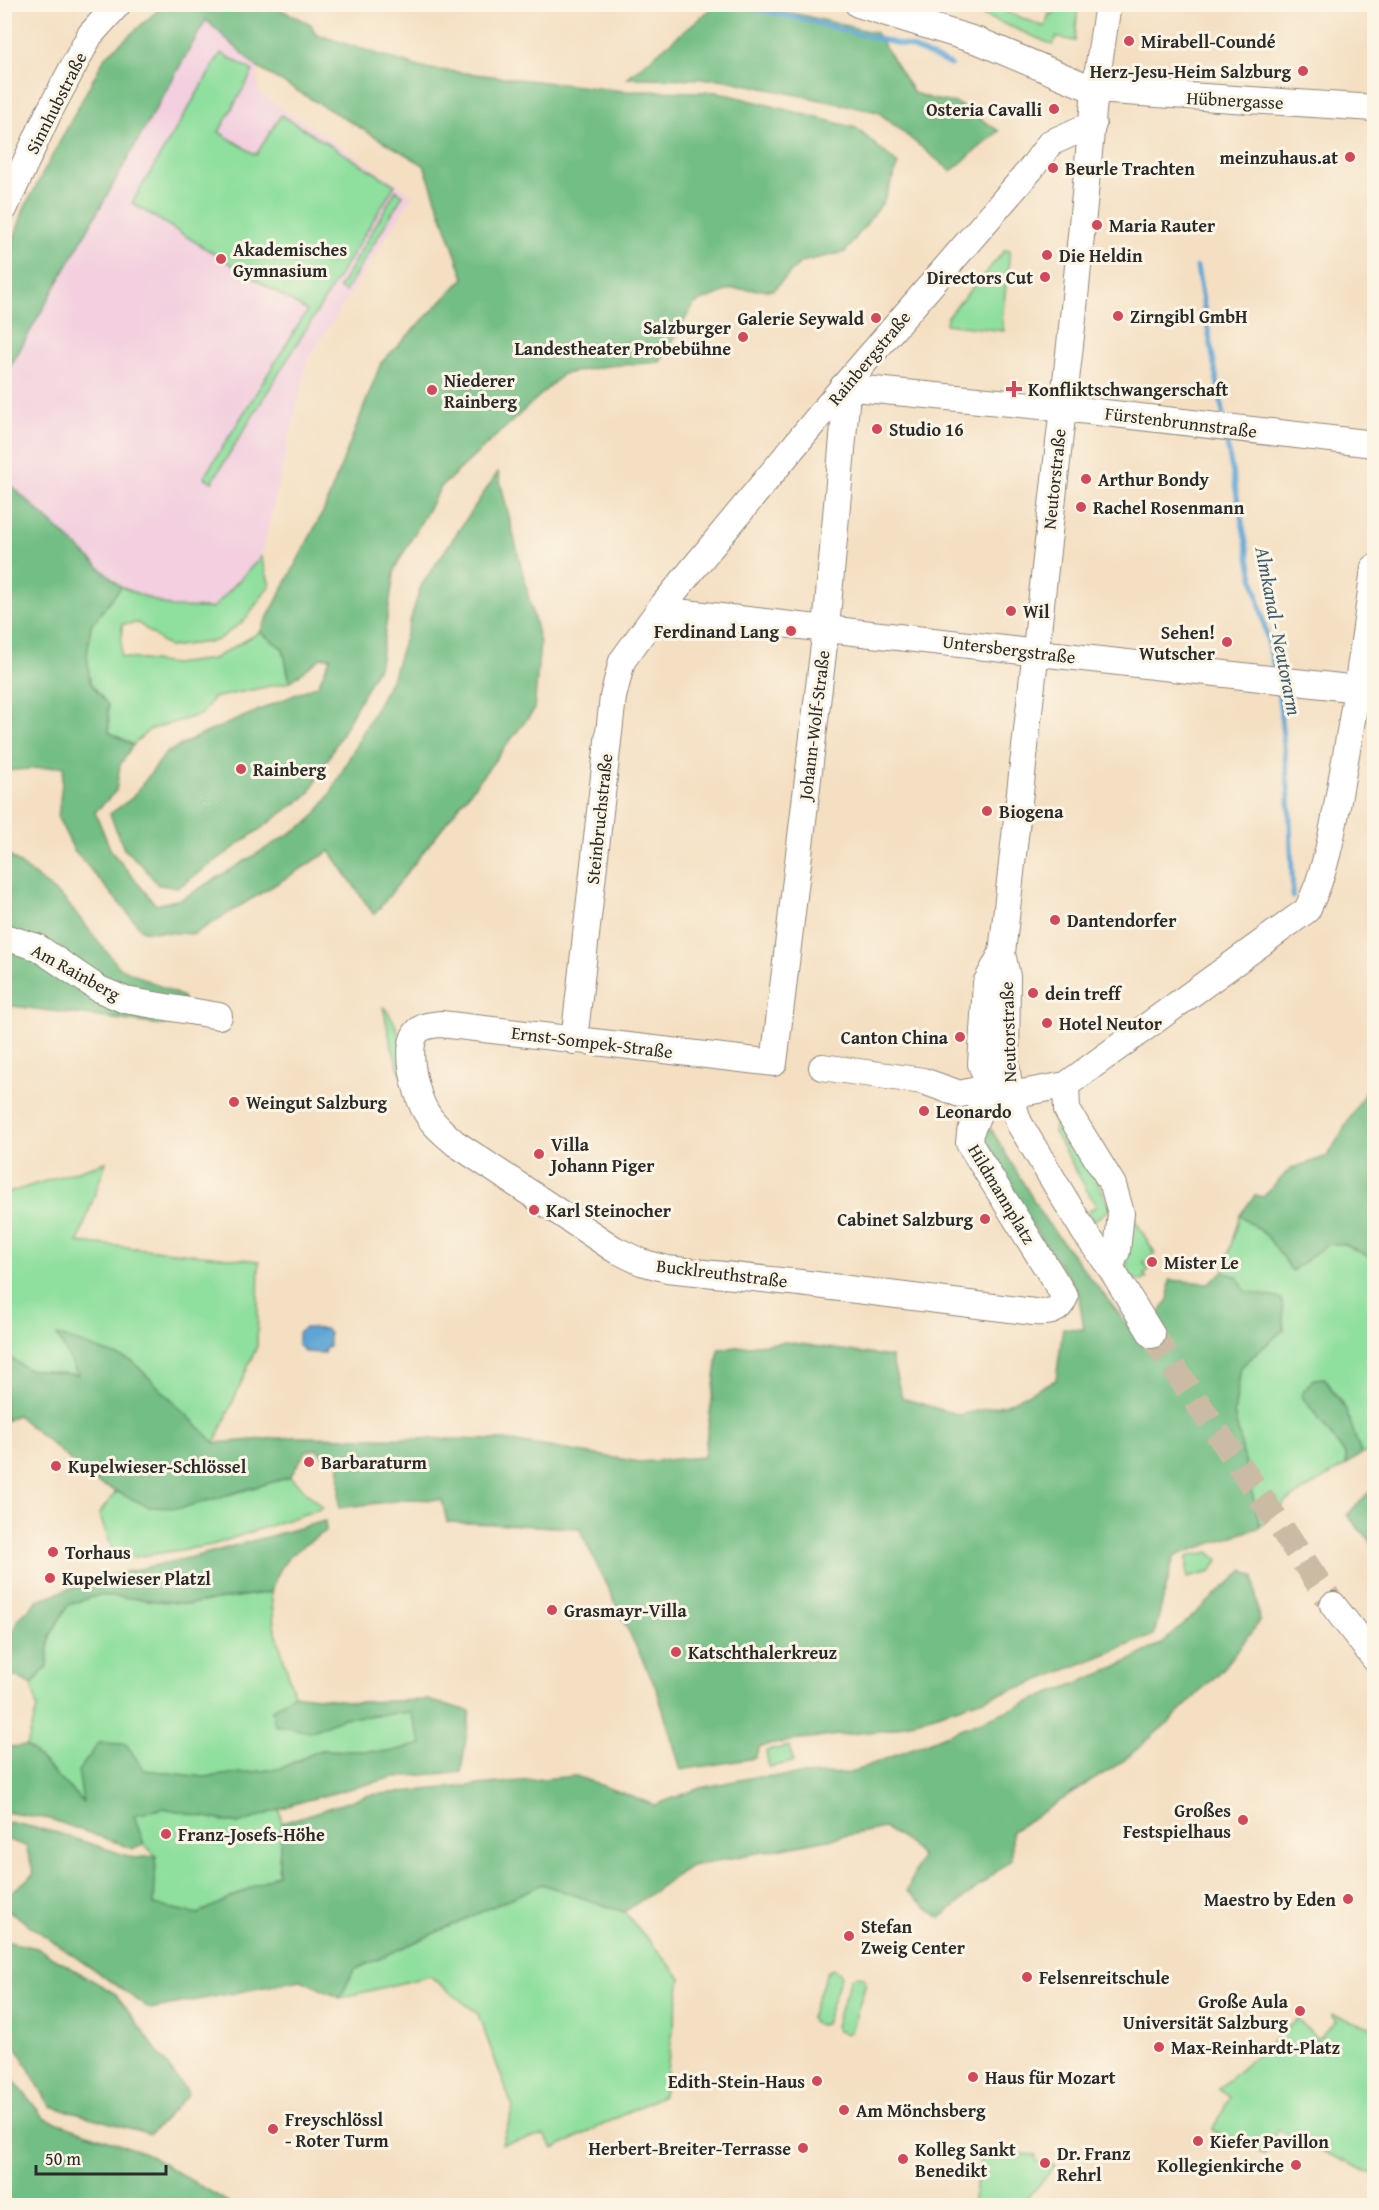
<svg xmlns="http://www.w3.org/2000/svg" width="1379" height="2210" font-family="'Gentium Book Plus',serif">
<rect width="100%" height="100%" fill="#fcf5e5"/>
<filter id="ink" filterUnits="userSpaceOnUse"><feTurbulence type="fractalNoise" baseFrequency=".0167" numOctaves="2"/><feDisplacementMap in="SourceGraphic" scale="12" xChannelSelector="R" yChannelSelector="G"/><feConvolveMatrix kernelMatrix="1 2 1 2 8 2 1 2 1" color-interpolation-filters="sRGB"/></filter>
<filter id="wash" filterUnits="userSpaceOnUse"><feTurbulence type="fractalNoise" baseFrequency=".008" numOctaves="4" result="noise"/><feDisplacementMap in="SourceGraphic" scale="24" xChannelSelector="R" yChannelSelector="G"/><feGaussianBlur stdDeviation="1.35" result="paint"/><feColorMatrix in="noise" values="0 0 0 0 0 0 0 0 0 0 0 0 0 0 0 0 0 1.4 0 .05"/><feComposite in="paint" operator="in"/></filter>
<g filter="url(#wash)">
<rect width="100%" height="100%" fill="#f4dfc2"/>
<!-- built -->
<polygon fill="#f3cfdf" points="206,20 258,68 259,93 413,195 308,360 261,557 214,608 171,607 121,587 5,479 4,376"/>
<!-- green -->
<g fill="#8fdf9e" stroke="#5d8564" stroke-width="1.5">
<polygon points="974,5 1009,5 1007,12 1045,27 1049,14 1053,15 1056,5 1078,5 1075,41 1056,37 1053,45 972,10"/>
<polygon points="221,53 253,71 219,132 256,155 281,115 395,185 212,482 204,477 307,311 132,203"/>
<polygon points="396,190 403,195 345,292 339,288"/>
<polygon points="1005,250 1010,250 1002,320 1004,331 946,324 947,317"/>
<polygon points="261,557 270,585 244,621 216,641 169,647 138,623 122,624 121,657 174,664 213,659 260,632 283,649 290,682 213,698 202,714 149,730 133,745 109,732 108,706 90,682 87,655 91,625 121,587 171,607 213,608"/>
<path d="M383 1006C404 1031 402 1049 403 1080L391 1044Z"/>
<polygon points="1055,1109 1079,1143 1111,1209 1093,1221 1088,1212 1096,1206 1054,1132"/>
<polygon points="106,1162 78,1242 259,1261 257,1346 215,1443 132,1361 58,1336 78,1375 27,1369 5,1354 5,1334 13,1322 5,1307 4,1194"/>
<polygon points="1240,1215 1267,1236 1292,1271 1327,1244 1344,1243 1374,1259 1374,1452 1361,1454 1346,1410 1325,1378 1301,1395 1346,1456 1346,1465 1287,1501 1260,1527 1234,1414 1241,1367 1284,1329 1245,1291 1238,1277 1223,1272"/>
<path d="M1133 1217 1155 1253 1143 1262 1149 1270 1144 1275 1147 1278 1142 1281 1131 1278C1121 1257 1128 1238 1133 1217Z"/>
<polygon points="290,1477 323,1508 212,1545 116,1560 99,1514 116,1492 182,1508"/>
<polygon points="1209,1552 1218,1560 1211,1572 1187,1578 1187,1557"/>
<polygon points="271,1592 274,1625 294,1694 272,1710 310,1732 342,1718 410,1712 423,1744 389,1752 321,1750 279,1769 204,1777 144,1770 126,1745 84,1803 27,1746 37,1708 32,1685 47,1666 50,1636 68,1605 99,1595 188,1604"/>
<polygon points="790,1746 793,1762 769,1767 766,1751"/>
<polygon points="164,1808 238,1824 279,1809 282,1823 278,1874 198,1914 154,1905 156,1856 144,1844 133,1815"/>
<polygon points="542,1884 624,1912 681,1978 663,2095 554,2149 544,2135 502,2144 513,2108 478,2014 430,1976 340,1998 354,1970"/>
<polygon points="832,1969 837,1971 841,1976 825,2024 819,2025 813,2023 810,2018 827,1972"/>
<polygon points="856,1976 863,1977 866,1982 851,2032 845,2034 838,2031 835,2026 851,1978"/>
<polygon points="1332,2015 1374,2028 1374,2175 1277,2130 1264,2154 1212,2130 1230,2097 1218,2089 1298,2019 1317,2039 1336,2021 1332,2017"/>
<polygon points="983,2152 1036,2155 1036,2161 1055,2166 1022,2205 978,2205 972,2203"/>
</g>
<!-- forest -->
<g fill="#73be85" stroke="#4f7458" stroke-width="1.5">
<polygon points="717,4 760,5 876,33 914,93 932,99 956,103 999,131 951,171 878,112 721,79 627,78"/>
<polygon points="164,5 271,5 311,24 315,34 422,68 623,91 718,92 856,128 898,164 884,201 845,252 801,262 773,290 731,289 694,304 660,362 607,366 563,374 441,487 395,568 380,663 309,794 179,887 158,885 143,866 124,849 110,814 132,798 166,753 201,735 318,685 331,657 321,658 290,682 283,649 260,632 324,510 381,363 464,278 424,165 258,68 206,20 5,376 5,266 24,209 105,57"/>
<polygon points="498,472 540,643 534,710 374,915 330,851 194,934 143,931 74,850 58,818 64,766 5,771 5,774 5,480 121,587 91,625 87,655 90,682 108,705 109,732 133,745 120,765 116,791 95,812 111,851 156,905 184,898 309,822 328,798 393,676 421,586"/>
<polygon points="4,833 9,855 65,900 119,967 183,997 190,1020 162,1025 5,1005"/>
<polygon points="1374,1077 1374,1259 1344,1244 1327,1244 1292,1271 1267,1236 1240,1215 1255,1195 1263,1197 1290,1169 1328,1156"/>
<polygon points="977,1128 991,1129 1046,1221 1140,1341 1168,1301 1170,1280 1208,1283 1223,1272 1238,1277 1245,1291 1282,1299 1284,1329 1241,1367 1234,1414 1260,1527 1174,1556 1154,1635 1030,1684 888,1730 800,1739 759,1747 755,1758 681,1770 657,1690 579,1528 447,1522 442,1500 410,1499 339,1508 340,1455 322,1455 317,1449 306,1451 290,1477 182,1508 149,1507 98,1483 17,1415 5,1421 5,1354 27,1369 78,1375 57,1335 132,1361 215,1443 294,1437 505,1440 640,1462 704,1457 719,1349 786,1342 891,1357 902,1398 959,1415 1007,1404 1056,1380 1063,1328 1084,1329 1078,1292 976,1143"/>
<polygon points="1324,1378 1346,1410 1361,1454 1346,1465 1346,1456 1301,1395 1313,1379"/>
<polygon points="1374,1487 1374,1546 1347,1515"/>
<path d="M325 1521 326 1531C296 1551 282 1555 271 1592L188 1604 99 1595 68 1605 50 1636 47 1666 32 1685 5 1671V1652L17 1621 38 1600 103 1577 197 1556Z"/>
<polygon points="1244,1570 1254,1577 1259,1622 1223,1669 1171,1720 1122,1762 1012,1831 1012,1859 940,1918 907,1891 921,1857 909,1843 884,1828 691,1866 624,1912 542,1884 354,1970 340,1998 301,1980 150,2009 5,1908 5,1897 34,1874 26,1846 5,1839 5,1827 9,1822 58,1833 134,1858 156,1856 154,1905 198,1914 278,1874 282,1823 369,1795 576,1776 655,1805 700,1788 755,1777 850,1773 1047,1695 1115,1668 1161,1644"/>
<polygon points="294,1694 355,1702 427,1700 470,1711 461,1772 394,1777 300,1802 238,1824 164,1808 134,1815 144,1844 134,1849 50,1819 5,1812 5,1747 27,1746 83,1802 78,1771 99,1743 126,1744 144,1770 204,1777 279,1769 321,1750 389,1752 422,1744 410,1712 342,1718 310,1732 275,1725 272,1710"/>
<polygon points="4,1941 37,1948 116,1994 188,2094 150,2134 50,2106 5,2027"/>
<polygon points="4,2068 44,2118 143,2152 233,2205 5,2205"/>
</g>
<!-- water -->
<polygon fill="#5da5d4" stroke="#446880" stroke-width="1.5" points="305,1328 325,1329 329,1333 329,1347 325,1349 324,1353 304,1352 303,1349 298,1345 298,1333"/>
<g fill="none" stroke-linecap="round" stroke-linejoin="round">
<!-- stream -->
<g stroke="#5da5d4" stroke-width="5">
<polyline points="732,4 797,18 911,47 951,65"/>
<polyline points="1197,267 1223,414"/>
<polyline points="1227,444 1249,558 1275,672"/>
<polyline points="1278,687 1289,796 1293,897"/>
</g>
</g>
</g>
<g filter="url(#ink)">
<g fill="none" stroke-linecap="round" stroke-linejoin="round">
<!-- minor-tunnel -->
<polyline stroke="#ccbba4" stroke-width="26" stroke-dasharray="26 13" stroke-linecap="butt" points="1152,1335 1333,1605"/>
<defs>
<g id="minor">
<polyline points="858,4 981,42 1095,90 1374,108"/>
<polyline points="1108,4 1095,90 1073,318 1002,953 1007,977 1006,1064 1010,1095 1019,1123 1085,1233 1110,1267 1152,1335"/>
<polyline points="4,209 48,114 90,35 118,4"/>
<path d="M843 387 846 404 826 628 774 1063 441 1024C433 1025 424 1025 418 1031 403 1045 416 1096 426 1112 433 1125 444 1133 455 1143L614 1249 641 1262 667 1269 800 1283 1034 1312C1050 1313 1059 1312 1065 1297L969 1143 970 1133 990 1087"/>
<polyline points="843,387 1062,408 1374,444"/>
<polyline points="659,610 1358,689"/>
<polyline points="4,937 37,947 99,989 125,1000 219,1016"/>
<polyline points="1002,953 986,983 981,1064 990,1087 1004,1092"/>
<polyline points="574,1041 613,697 622,661 659,610 843,387 1031,169 1050,143 1093,124"/>
<polyline points="822,1067 923,1081 960,1094 990,1087"/>
<polyline points="1066,1085 1067,1110 1113,1185 1121,1213 1117,1251 1110,1267"/>
<path d="M1010 1095 1066 1085 1307 910C1328 868 1334 823 1342 777 1355 707 1365 638 1374 568"/>
<polyline points="1333,1605 1374,1658"/>
</g>
</defs>
<!-- minor casing -->
<use href="#minor" stroke="#908576" stroke-width="28"/>
<!-- minor -->
<use href="#minor" stroke="#fff" stroke-width="26"/>
</g>
</g>
<!-- markers -->
<g fill="#d1495b" stroke="#fcf5e5" stroke-width="2">
<circle cx="1129" cy="41" r="6"/>
<circle cx="1303" cy="71" r="6"/>
<circle cx="1054" cy="109" r="6"/>
<circle cx="1350" cy="157" r="6"/>
<circle cx="1053" cy="168" r="6"/>
<circle cx="1097" cy="225" r="6"/>
<circle cx="1047" cy="255" r="6"/>
<circle cx="221" cy="259" r="6"/>
<circle cx="1045" cy="277" r="6"/>
<circle cx="1118" cy="316" r="6"/>
<circle cx="876" cy="318" r="6"/>
<circle cx="743" cy="337" r="6"/>
<path d="M1011 380h6v6h6v6h-6v6h-6v-6h-6v-6h6z"/>
<circle cx="432" cy="390" r="6"/>
<circle cx="877" cy="429" r="6"/>
<circle cx="1086" cy="479" r="6"/>
<circle cx="1081" cy="507" r="6"/>
<circle cx="1011" cy="611" r="6"/>
<circle cx="791" cy="631" r="6"/>
<circle cx="1227" cy="642" r="6"/>
<circle cx="241" cy="769" r="6"/>
<circle cx="987" cy="811" r="6"/>
<circle cx="1055" cy="920" r="6"/>
<circle cx="1033" cy="993" r="6"/>
<circle cx="1047" cy="1023" r="6"/>
<circle cx="960" cy="1037" r="6"/>
<circle cx="234" cy="1102" r="6"/>
<circle cx="924" cy="1111" r="6"/>
<circle cx="539" cy="1154" r="6"/>
<circle cx="534" cy="1210" r="6"/>
<circle cx="985" cy="1219" r="6"/>
<circle cx="1152" cy="1262" r="6"/>
<circle cx="309" cy="1462" r="6"/>
<circle cx="56" cy="1466" r="6"/>
<circle cx="53" cy="1552" r="6"/>
<circle cx="50" cy="1578" r="6"/>
<circle cx="552" cy="1610" r="6"/>
<circle cx="676" cy="1652" r="6"/>
<circle cx="1243" cy="1820" r="6"/>
<circle cx="166" cy="1834" r="6"/>
<circle cx="1348" cy="1899" r="6"/>
<circle cx="849" cy="1936" r="6"/>
<circle cx="1027" cy="1977" r="6"/>
<circle cx="1300" cy="2011" r="6"/>
<circle cx="1159" cy="2047" r="6"/>
<circle cx="973" cy="2077" r="6"/>
<circle cx="817" cy="2081" r="6"/>
<circle cx="844" cy="2110" r="6"/>
<circle cx="273" cy="2129" r="6"/>
<circle cx="1198" cy="2141" r="6"/>
<circle cx="803" cy="2148" r="6"/>
<circle cx="903" cy="2159" r="6"/>
<circle cx="1045" cy="2163" r="6"/>
<circle cx="1296" cy="2165" r="6"/>
</g>
<g text-anchor="middle" dominant-baseline="central" stroke-width="6" stroke-linejoin="round" paint-order="stroke">
<!-- poi labels -->
<g font-size="18" font-weight="bold" fill="#2b2b2b" stroke="#fcf5e5" text-anchor="start">
<text x="1141" y="41">Mirabell-Coundé</text>
<text x="1291" y="71" text-anchor="end">Herz-Jesu-Heim Salzburg</text>
<text x="1042" y="109" text-anchor="end">Osteria Cavalli</text>
<text x="1338" y="157" text-anchor="end">meinzuhaus.at</text>
<text x="1065" y="168">Beurle Trachten</text>
<text x="1109" y="225">Maria Rauter</text>
<text x="233" y="249">Akademisches<tspan x="233" dy="21">Gymnasium</tspan></text>
<text x="1059" y="255">Die Heldin</text>
<text x="1033" y="277" text-anchor="end">Directors Cut</text>
<text x="1130" y="316">Zirngibl GmbH</text>
<text x="864" y="318" text-anchor="end">Galerie Seywald</text>
<text x="731" y="327" text-anchor="end">Salzburger<tspan x="731" dy="21">Landestheater Probebühne</tspan></text>
<text x="444" y="380">Niederer<tspan x="444" dy="21">Rainberg</tspan></text>
<text x="1028" y="389">Konfliktschwangerschaft</text>
<text x="889" y="429">Studio 16</text>
<text x="1098" y="479">Arthur Bondy</text>
<text x="1093" y="507">Rachel Rosenmann</text>
<text x="1023" y="611">Wil</text>
<text x="779" y="631" text-anchor="end">Ferdinand Lang</text>
<text x="1215" y="632" text-anchor="end">Sehen!<tspan x="1215" dy="21">Wutscher</tspan></text>
<text x="253" y="769">Rainberg</text>
<text x="999" y="811">Biogena</text>
<text x="1067" y="920">Dantendorfer</text>
<text x="1045" y="993">dein treff</text>
<text x="1059" y="1023">Hotel Neutor</text>
<text x="948" y="1037" text-anchor="end">Canton China</text>
<text x="246" y="1102">Weingut Salzburg</text>
<text x="936" y="1111">Leonardo</text>
<text x="551" y="1144">Villa<tspan x="551" dy="21">Johann Piger</tspan></text>
<text x="546" y="1210">Karl Steinocher</text>
<text x="973" y="1219" text-anchor="end">Cabinet Salzburg</text>
<text x="1164" y="1262">Mister Le</text>
<text x="321" y="1462">Barbaraturm</text>
<text x="68" y="1466">Kupelwieser-Schlössel</text>
<text x="65" y="1552">Torhaus</text>
<text x="62" y="1578">Kupelwieser Platzl</text>
<text x="564" y="1610">Grasmayr-Villa</text>
<text x="688" y="1652">Katschthalerkreuz</text>
<text x="1231" y="1810" text-anchor="end">Großes<tspan x="1231" dy="21">Festspielhaus</tspan></text>
<text x="178" y="1834">Franz-Josefs-Höhe</text>
<text x="1336" y="1899" text-anchor="end">Maestro by Eden</text>
<text x="861" y="1926">Stefan<tspan x="861" dy="21">Zweig Center</tspan></text>
<text x="1039" y="1977">Felsenreitschule</text>
<text x="1288" y="2001" text-anchor="end">Große Aula<tspan x="1288" dy="21">Universität Salzburg</tspan></text>
<text x="1171" y="2047">Max-Reinhardt-Platz</text>
<text x="985" y="2077">Haus für Mozart</text>
<text x="805" y="2081" text-anchor="end">Edith-Stein-Haus</text>
<text x="856" y="2110">Am Mönchsberg</text>
<text x="285" y="2119">Freyschlössl<tspan x="285" dy="21">- Roter Turm</tspan></text>
<text x="1210" y="2141">Kiefer Pavillon</text>
<text x="791" y="2148" text-anchor="end">Herbert-Breiter-Terrasse</text>
<text x="915" y="2149">Kolleg Sankt<tspan x="915" dy="21">Benedikt</tspan></text>
<text x="1057" y="2153">Dr. Franz<tspan x="1057" dy="21">Rehrl</tspan></text>
<text x="1284" y="2165" text-anchor="end">Kollegienkirche</text>
</g>
<!-- street labels -->
<g font-size="18" fill="#2b2b2b" stroke="#fcf5e5">
<text transform="translate(1235 100) rotate(3)">Hübnergasse</text>
<text transform="translate(56 103) rotate(-63)">Sinnhubstraße</text>
<text transform="translate(869 358) rotate(-50)">Rainbergstraße</text>
<text transform="translate(1181 422) rotate(7)">Fürstenbrunnstraße</text>
<text transform="translate(1054 479) rotate(-84)">Neutorstraße</text>
<text transform="translate(1009 649) rotate(7)">Untersbergstraße</text>
<text transform="translate(814 725) rotate(-83)">Johann-Wolf-Straße</text>
<text transform="translate(599 819) rotate(-84)">Steinbruchstraße</text>
<text transform="translate(76 972) rotate(29)">Am Rainberg</text>
<text transform="translate(1008 1032) rotate(-92)">Neutorstraße</text>
<text transform="translate(592 1042) rotate(7)">Ernst-Sompek-Straße</text>
<text transform="translate(1002 1194) rotate(59)">Hildmannplatz</text>
<text transform="translate(722 1273) rotate(7)">Bucklreuthstraße</text>
</g>
<!-- water labels -->
<g font-size="20" font-style="italic" fill="#3f5c6f" stroke="#fcf5e5">
<text transform="translate(1279 631) rotate(79)">Almkanal - Neutorarm</text>
</g>
</g>
<!-- margin -->
<rect width="1379" height="2210" fill="none" stroke="#fcf5e5" stroke-width="24"/>
<!-- scale -->
<path d="M36 2165v9h130v-9" fill="none" stroke="#2b2b2b" stroke-width="3"/>
<text x="45" y="2165" font-size="18" fill="#2b2b2b" stroke="#fcf5e5" stroke-width="4.5" paint-order="stroke">50 m</text>
</svg>
